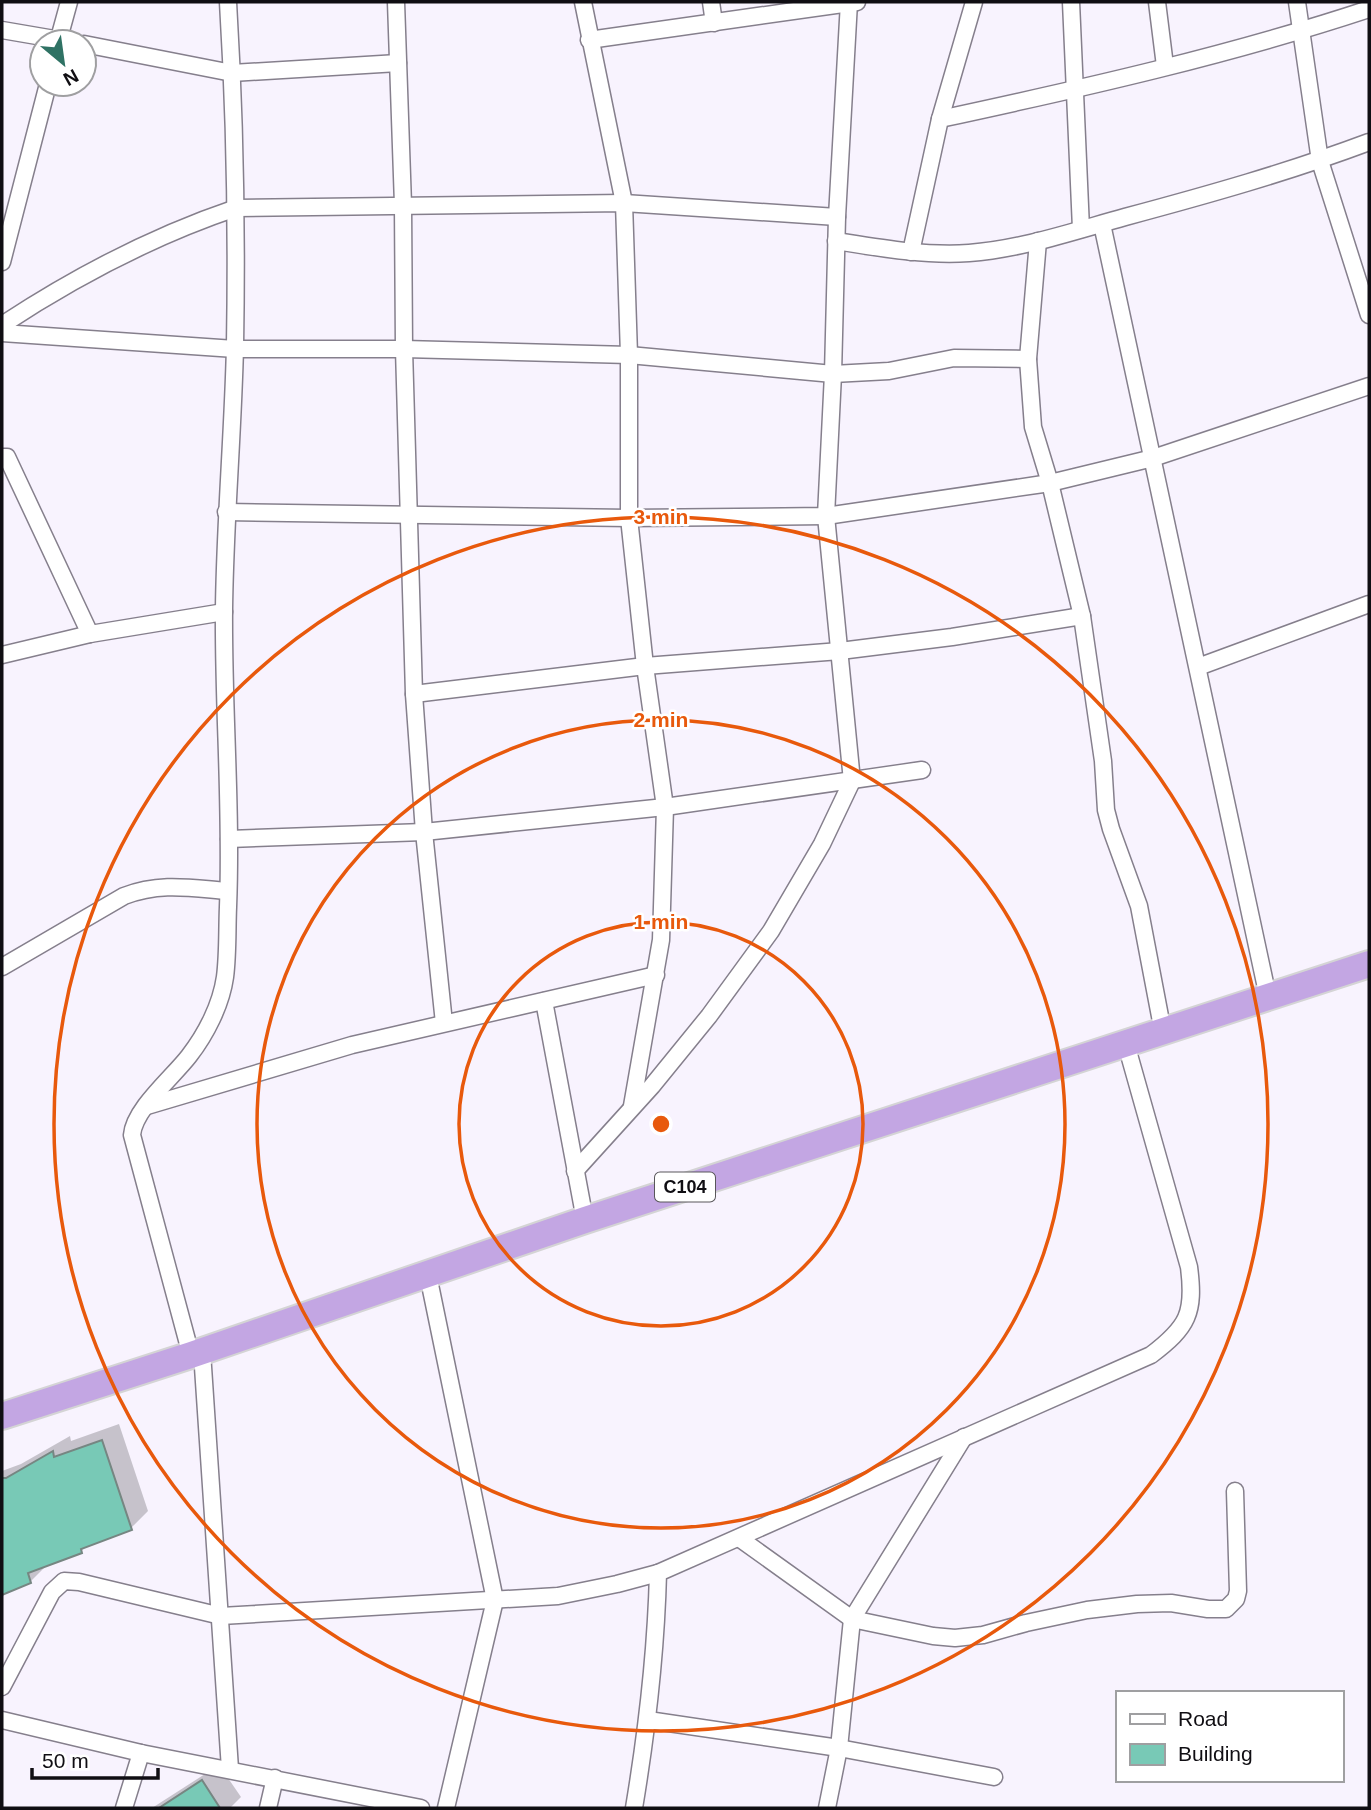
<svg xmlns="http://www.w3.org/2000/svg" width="1371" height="1810" font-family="Arial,sans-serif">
<rect width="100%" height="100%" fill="#f8f3fe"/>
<!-- shadow -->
<g fill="#0003">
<polygon points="119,1424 148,1511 131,1528 88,1544 81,1551 47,1565 30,1582 2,1593 2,1471 21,1464 70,1436 71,1441"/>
<polygon points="219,1765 241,1797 230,1808 152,1808"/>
</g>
<!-- building -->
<g fill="#78c9b6" stroke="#768682" stroke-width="2">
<polygon points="102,1440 132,1530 81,1549 82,1553 28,1573 31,1583 2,1595 2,1478 6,1478 53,1451 54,1457"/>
<polygon points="202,1780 220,1808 159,1808"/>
</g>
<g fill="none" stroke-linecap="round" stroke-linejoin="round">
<defs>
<g id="minor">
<polyline points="396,2 403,205 404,349 414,694 424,832 444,1023"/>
<polyline points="583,2 624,203 629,355 629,518 645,666 665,807 661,940 632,1106"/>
<polyline points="711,2 714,23"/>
<polyline points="1071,2 1081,229"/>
<polyline points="1157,2 1165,66"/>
<polyline points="1297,2 1320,161 1369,315"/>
<polyline points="2,30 72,42"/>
<polyline points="589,40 857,2"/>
<polyline points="58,42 69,2"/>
<polyline points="84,44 232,73 398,63"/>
<polyline points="940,119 974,2"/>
<polyline points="1102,224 1268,997"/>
<path d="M836 241C880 248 924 256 969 253 1022 249 1074 231 1125 217 1207 195 1289 172 1369 142"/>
<polyline points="1038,241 1028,359 1033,427 1050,483 1082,616 1103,761 1106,810 1111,829 1139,906 1163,1032"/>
<path d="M911 252 940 119C1084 88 1230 55 1369 9"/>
<polyline points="2,262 48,84"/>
<path d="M2 325C75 277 153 236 236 208L624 203 837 217"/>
<polyline points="2,333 235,349 404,349 629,355 833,374 889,371 954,358 1028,359"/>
<polyline points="2,457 7,457 90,634"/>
<polyline points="226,512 629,518 826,516 1050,483 1153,458 1369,386"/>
<polyline points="2,655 90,634 224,612"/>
<polyline points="1198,667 1369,604"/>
<polyline points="414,694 645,666 840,651 952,637 1082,616"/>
<polyline points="229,839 424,832 665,807 922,770"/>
<path d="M2 967 124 896C160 882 190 888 228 891"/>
<polyline points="544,1001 585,1220"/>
<polyline points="147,1106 352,1045 656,975"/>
<polyline points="575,1171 652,1086 709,1016 771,931 822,844 852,781 826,516 833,374 837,217 849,2"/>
<polyline points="428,1275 495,1600 446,1808"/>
<polyline points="202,1352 230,1769"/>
<path d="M191 1355 132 1135C134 1109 173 1077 189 1056 206 1034 221 1005 225 977 228 954 227 930 228 907 232 807 223 708 224 609 225 521 233 434 235 346 237 231 235 117 228 2"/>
<polyline points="739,1538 852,1619 933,1636 955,1638 983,1635 1026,1623 1087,1610 1137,1604 1171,1603 1208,1609 1226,1609 1236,1599 1238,1591 1235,1491"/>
<polyline points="2,1687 52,1592 64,1581 79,1582 221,1616 558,1596 617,1584 658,1573"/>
<polyline points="2,1720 141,1753 421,1808"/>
<polyline points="648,1720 839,1748 994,1777"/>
<polyline points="124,1808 141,1753"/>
<polyline points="268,1808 275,1778"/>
<path d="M634 1808C647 1730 656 1653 658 1573L1151 1355C1188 1327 1195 1313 1189 1267L1126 1044"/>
<polyline points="827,1808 839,1748 852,1619 964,1437"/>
</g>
<polyline id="trunk" points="2,1416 191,1355 585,1220 1369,964"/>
</defs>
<!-- minor casing -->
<use href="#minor" stroke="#857f8c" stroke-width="19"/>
<!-- trunk casing -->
<use href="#trunk" stroke="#d4d4d5" stroke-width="30"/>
<!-- minor -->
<use href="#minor" stroke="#fff" stroke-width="16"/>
<!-- trunk -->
<use href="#trunk" stroke="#c3a6e3" stroke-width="26"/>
</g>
<!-- distance rings -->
<g fill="none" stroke="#e8590c" stroke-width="3.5">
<circle cx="661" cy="1124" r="202"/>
<circle cx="661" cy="1124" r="404"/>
<circle cx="661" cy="1124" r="607"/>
</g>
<g text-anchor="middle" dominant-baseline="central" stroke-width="5" stroke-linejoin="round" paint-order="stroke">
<!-- shield labels -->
<rect fill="#fff" stroke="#58565a" stroke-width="2" x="655" y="1172.5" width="60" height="29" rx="5"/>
<g font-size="18" font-weight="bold" fill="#100e13">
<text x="685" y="1187">C104</text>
</g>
</g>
<circle cx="661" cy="1124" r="10" fill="#e8590c" stroke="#fff" stroke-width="3.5"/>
<g font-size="21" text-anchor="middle" font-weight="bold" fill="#e8590c" stroke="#fff" stroke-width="5" stroke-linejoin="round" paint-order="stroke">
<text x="661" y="524">3 min</text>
<text x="661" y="727">2 min</text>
<text x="661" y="929">1 min</text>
</g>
<!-- border -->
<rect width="1371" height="1810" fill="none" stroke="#100e13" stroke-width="7"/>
<!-- legend -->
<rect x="1116" y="1691" width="228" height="91" fill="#ffffff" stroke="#9f9fa1" stroke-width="2"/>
<rect x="1130" y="1714" width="35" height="10" fill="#ffffff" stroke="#9f9fa1" stroke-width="2"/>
<text x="1178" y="1726" font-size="21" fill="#100e13">Road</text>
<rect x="1130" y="1744" width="35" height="21" fill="#78c9b6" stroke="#9f9fa1" stroke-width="2"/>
<text x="1178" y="1761" font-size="21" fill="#100e13">Building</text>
<!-- north arrow -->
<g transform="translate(63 63) rotate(151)"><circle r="33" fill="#ffffff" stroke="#9f9fa1" stroke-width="2"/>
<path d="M0-5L12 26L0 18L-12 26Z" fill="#2f7264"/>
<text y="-10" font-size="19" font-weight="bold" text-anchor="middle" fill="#100e13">N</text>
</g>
<!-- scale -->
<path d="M32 1768v10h126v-10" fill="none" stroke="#100e13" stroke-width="3.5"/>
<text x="42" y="1768" font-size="21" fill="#100e13" stroke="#ffffff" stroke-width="5" paint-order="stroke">50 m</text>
</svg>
